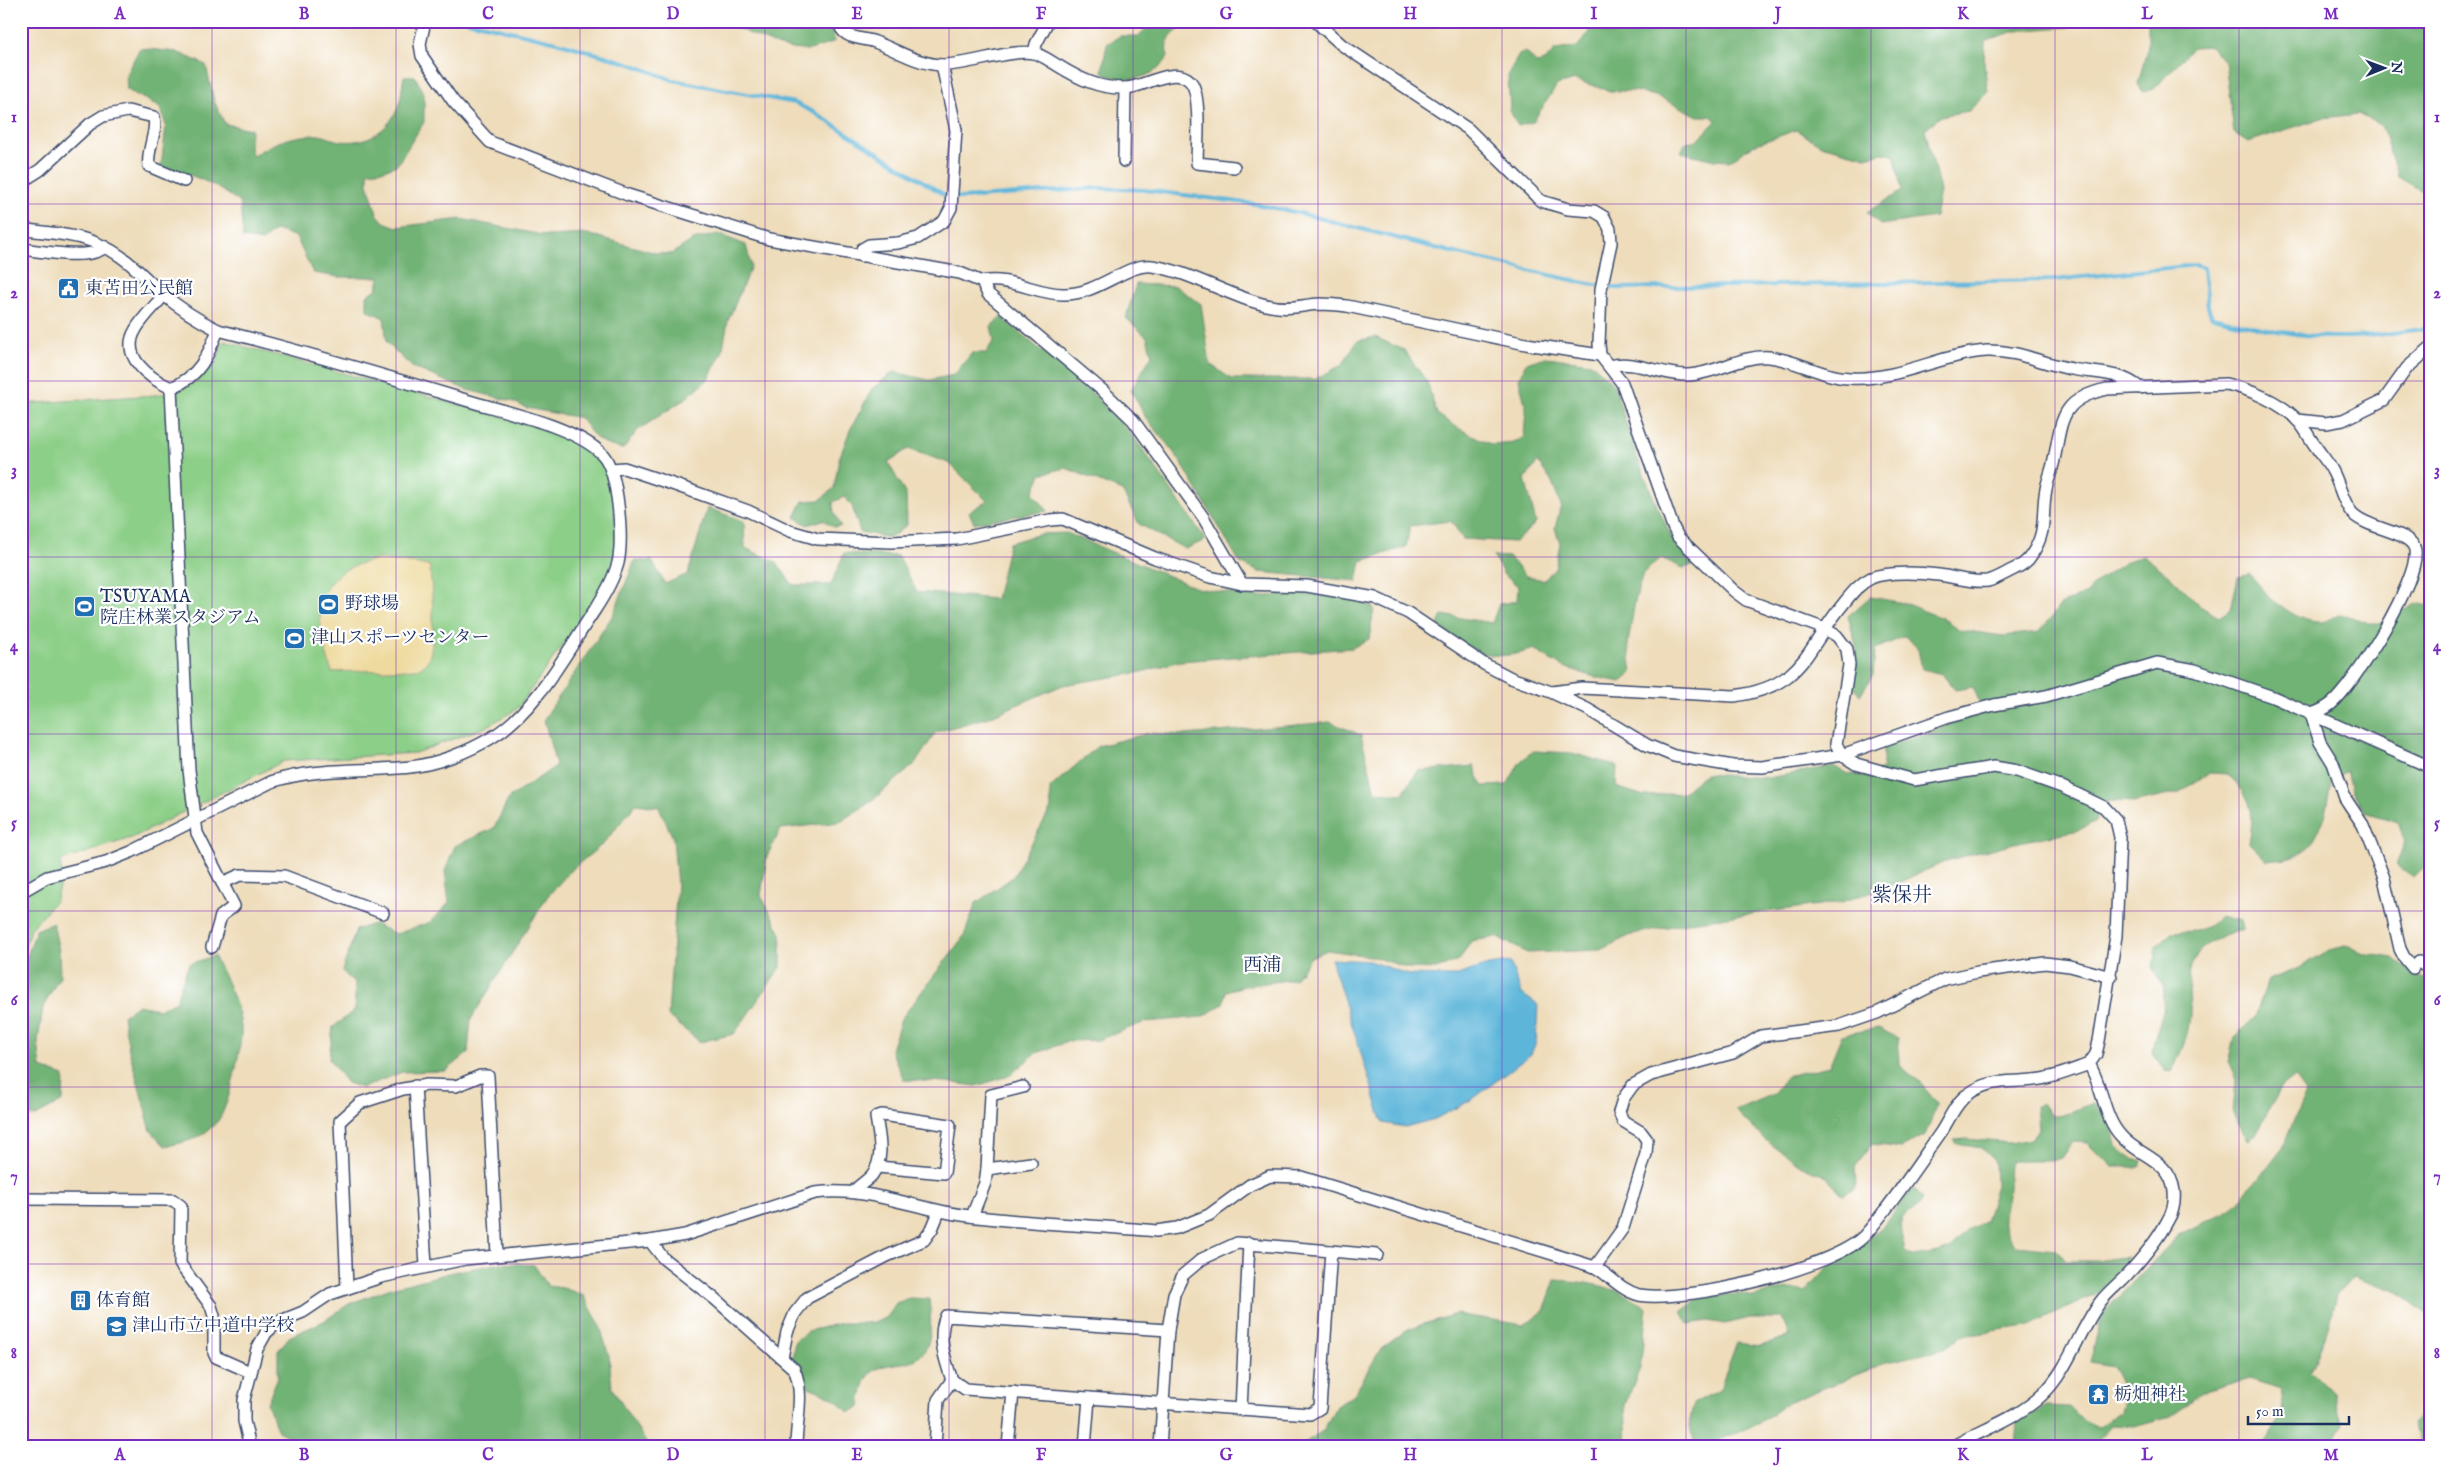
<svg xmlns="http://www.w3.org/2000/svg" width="2451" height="1468" font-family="'IM FELL English','Noto Serif JP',serif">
<rect width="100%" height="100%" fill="#fff"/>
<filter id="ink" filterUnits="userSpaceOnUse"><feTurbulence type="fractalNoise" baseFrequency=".02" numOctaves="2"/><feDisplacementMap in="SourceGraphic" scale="10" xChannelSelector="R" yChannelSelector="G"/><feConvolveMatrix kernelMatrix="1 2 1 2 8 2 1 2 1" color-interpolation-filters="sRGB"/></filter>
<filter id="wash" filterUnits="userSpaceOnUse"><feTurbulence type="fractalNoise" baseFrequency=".0096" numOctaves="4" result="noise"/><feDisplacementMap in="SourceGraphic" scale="20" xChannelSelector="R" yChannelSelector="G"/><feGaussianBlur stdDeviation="1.12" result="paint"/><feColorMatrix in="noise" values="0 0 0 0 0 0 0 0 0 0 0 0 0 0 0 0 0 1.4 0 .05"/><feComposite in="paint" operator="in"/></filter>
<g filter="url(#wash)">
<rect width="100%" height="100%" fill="#eedcba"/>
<!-- green -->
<polygon fill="#8ccf88" stroke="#547f73" points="224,341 541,427 572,439 594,453 606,469 614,494 616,551 607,578 596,598 517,709 486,727 415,753 284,761 134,837 60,861 62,877 55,901 30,930 21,960 21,404 156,395 180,391 215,365"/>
<!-- forest -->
<g fill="#71b274" stroke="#467069">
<path d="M708 21H828L835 41C827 44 817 49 809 50 772 52 744 24 708 21Z"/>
<path d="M1152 21H1194C1181 28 1161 37 1168 56 1159 78 1120 87 1102 71L1107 44 1120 36H1140Z"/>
<polygon points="1589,21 2086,21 2077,26 2015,31 1985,41 1984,63 1988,92 1969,111 1941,116 1925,129 1940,191 1935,217 1880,225 1867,212 1902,191 1894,154 1881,153 1866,157 1821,145 1796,130 1754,145 1729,161 1714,160 1681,152 1686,142 1698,140 1716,121 1711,116 1698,116 1659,97 1635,91 1610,91 1575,80 1557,85 1533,122 1518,126 1510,111 1508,74 1520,53 1526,52 1536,63 1545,61 1555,50 1577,47 1589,33 1591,23"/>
<polygon points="2148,21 2430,21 2430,192 2424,192 2398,177 2381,125 2358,114 2322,118 2248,142 2234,133 2225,62 2210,46 2193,47 2154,89 2143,92 2138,84 2148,46"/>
<path d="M140 48 177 52 206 65 214 101 225 124 251 129 250 149 253 156C271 143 291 136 314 135 323 134 332 140 340 141 365 144 386 133 397 110 401 101 402 87 404 76H415L424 94V122L397 165 384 170 368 172V184L377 214 384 222 397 227 461 219 547 236 588 234 656 253 671 254 693 240 718 234 746 245 751 266 728 321 722 353 708 379 685 399 638 430 623 449C600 445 593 437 581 418L526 408 512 401 467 390 412 367 387 343 384 318 367 310V295L377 289 379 277H339L313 273 296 237 276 230 263 241 243 238 240 203C217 184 190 173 161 167L166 126 160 107 127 90 126 74Z"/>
<path d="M1136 284 1175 286 1201 304 1210 364 1231 379H1315L1342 365 1357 341 1375 337 1404 350 1427 382 1437 414 1458 428 1492 445 1514 443 1524 437 1526 408 1519 379 1526 363 1546 357 1591 363 1613 383 1637 457 1657 506 1674 542 1696 564 1683 568 1661 558 1643 573 1635 601 1628 643 1632 673 1621 682C1587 676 1562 670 1534 649 1490 664 1472 652 1438 625L1442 615 1492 623 1499 604 1517 601 1518 586 1504 575 1493 556 1509 557 1526 576 1543 580 1555 569 1560 543 1555 528 1561 505 1551 481 1538 462 1525 479 1536 523 1515 542 1463 539 1451 521 1410 526 1406 547 1361 561 1357 581 1259 572 1240 563 1179 459 1146 418 1131 390 1152 355 1147 337 1126 318Z"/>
<polygon points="1001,317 1091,392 1133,436 1206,540 1185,549 1139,524 1122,491 1066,468 1041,474 1033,493 1048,511 974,523 969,512 987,501 949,463 908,449 888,462 906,495 907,525 890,538 860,532 852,506 844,497 833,502 834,513 841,526 834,527 823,520 807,525 795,517 803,501 820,500 834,488 839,459 850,430 872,389 893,372 929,380 954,375 972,353 986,353 994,340 991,326"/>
<polygon points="707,508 744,521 745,548 776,562 793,585 831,585 844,553 898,556 917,592 996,599 1009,543 1040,534 1067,533 1197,588 1254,597 1308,593 1356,599 1374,608 1369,639 1352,648 1180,661 1142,672 1063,685 989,717 936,732 915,764 869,803 839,822 781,829 767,856 761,895 781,934 781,967 734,1034 700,1042 668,1016 677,884 673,838 659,807 636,804 604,843 571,870 547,897 471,1019 468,1053 446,1071 402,1072 362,1088 347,1083 329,1059 333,1027 355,1010 355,984 342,971 356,930 374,924 396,934 431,922 449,903 445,871 455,846 494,828 509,798 556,766 544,719 613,615 635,560 652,561 665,584 688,574"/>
<path d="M2143 555 2171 577 2200 606 2219 617 2231 609 2238 577 2250 574C2261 593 2296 623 2320 622 2327 622 2335 616 2342 614L2369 623H2388L2397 613 2415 603 2430 606V861L2414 877 2396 865 2405 843 2398 822 2365 812 2352 790 2347 771 2331 783C2326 809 2321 850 2290 858 2283 860 2274 860 2267 861L2249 843C2255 807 2252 800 2228 774L2209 773 2178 793 2137 802 2109 801 2100 806 2096 821 2079 830 2019 842 1949 860 1902 881 1842 902 1697 921 1633 934 1600 950 1527 953 1497 937 1471 941 1459 961 1436 969 1409 968 1370 956 1327 950 1311 957 1295 979 1244 986 1226 991 1223 1004 1202 1017 1145 1022 1098 1040 1070 1041 1036 1053 1009 1076 976 1086 946 1082 904 1080 891 1050 901 1019 964 936 976 903 1013 877 1051 808 1050 788 1098 746 1149 733 1185 735 1330 722 1361 735 1375 792 1402 794 1418 771 1474 766 1482 786 1507 785 1520 762 1533 751 1572 753 1617 766 1616 787 1644 796 1682 793 1705 774 1768 778 1833 766 1849 774 1869 776 1883 768V747L1926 734 1983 710 1973 687 1955 690 1942 674 1922 669 1918 649 1906 636 1875 649 1873 675 1860 695 1852 685 1857 649 1848 616 1870 597 1904 603 1942 618 1960 630 2003 636 2040 632 2060 605 2087 593 2099 580 2128 561Z"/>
<path d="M2220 916 2241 921 2243 929C2232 934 2214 938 2205 946 2181 968 2191 989 2190 1015 2189 1036 2180 1055 2171 1073L2166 1072 2152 1053 2154 1040 2163 1012 2164 990 2153 969 2156 946 2173 932 2196 931 2210 925Z"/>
<polygon points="53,923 59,951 60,976 43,1007 38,1041 41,1068 64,1076 63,1101 36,1116 21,1116 21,974 36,930"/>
<polygon points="2346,946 2367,954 2394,958 2415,977 2425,977 2430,981 2430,1317 2398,1293 2354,1277 2336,1295 2325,1337 2311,1371 2333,1393 2343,1426 2328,1447 2266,1447 2265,1443 2284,1413 2281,1389 2249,1379 2202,1393 2170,1416 2134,1426 2111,1425 2099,1440 2100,1447 2015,1447 2017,1423 2046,1406 2069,1407 2083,1421 2097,1428 2120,1412 2125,1393 2112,1366 2090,1362 2103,1313 2179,1235 2228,1211 2255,1183 2282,1148 2306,1092 2295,1077 2280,1089 2256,1134 2247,1140 2233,1113 2236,1080 2228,1062 2234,1038 2255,1017 2268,980 2299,968 2329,950"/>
<path d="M214 956C226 979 238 1001 241 1027 243 1043 228 1113 216 1123 199 1140 187 1142 165 1146L151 1131 129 1050 123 1016 138 1005 158 1009 177 1001 179 990 189 964Z"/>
<polygon points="1878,1028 1898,1038 1899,1065 1920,1082 1938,1103 1925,1135 1902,1148 1872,1144 1855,1166 1856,1188 1843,1195 1827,1177 1800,1165 1764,1139 1735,1110 1773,1094 1787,1076 1829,1066 1842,1035"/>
<path d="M2042 1103 2051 1116C2066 1118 2079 1105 2095 1104 2099 1108 2103 1112 2106 1117 2120 1142 2107 1150 2142 1161L2140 1167H2112L2088 1143 2072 1142 2061 1158 2051 1161H2011C2006 1171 2010 1177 2009 1187 2007 1213 1995 1224 2016 1246L2056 1250 2065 1261H2097L2128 1256 2123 1268 2095 1295 2028 1326 1961 1335 1945 1349 1888 1362 1787 1403 1759 1423 1714 1442H1695L1689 1427 1693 1404 1720 1389 1737 1343 1761 1346 1789 1336 1782 1318H1750L1725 1324 1707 1321 1689 1324 1681 1312 1700 1297 1739 1294 1754 1297 1786 1288 1805 1292 1829 1266 1881 1229 1913 1187 1923 1199C1915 1213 1913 1207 1905 1215 1896 1224 1903 1239 1905 1251L1913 1257 1939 1253 1952 1248 1956 1241 1968 1229 1985 1222 1996 1185 1995 1162 1981 1148 1957 1144 1954 1140 1966 1139 2010 1143 2031 1139 2038 1129 2036 1106Z"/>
<polygon points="502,1263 534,1265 548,1286 563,1288 583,1295 599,1323 609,1356 612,1388 649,1447 303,1447 301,1443 278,1431 267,1403 278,1377 278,1351 289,1337 324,1321 349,1304 391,1288 457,1271"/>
<path d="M1555 1280C1590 1282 1618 1286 1647 1308L1640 1368 1625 1405 1627 1447H1293L1300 1446 1324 1430 1336 1406 1353 1396 1380 1350 1408 1329 1456 1314 1524 1325 1544 1311Z"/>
<path d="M909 1298 929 1299C941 1396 882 1342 865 1383 862 1390 861 1399 860 1406L849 1413C838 1399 825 1393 808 1387L803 1369 792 1360 795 1341 808 1331 841 1323H874L887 1317 896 1303Z"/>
<polygon points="2430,1405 2430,1447 2422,1447 2413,1423"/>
</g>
<!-- sand -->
<path fill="#eeda9e" stroke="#84847e" d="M381 559 430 566C431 585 438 651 426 663 424 666 419 668 416 669L332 672C313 614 309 570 381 559Z"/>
<!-- water -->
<polygon fill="#5db6da" stroke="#3c729c" points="1331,959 1369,961 1410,975 1454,976 1488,965 1510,962 1522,994 1538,1005 1536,1042 1531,1054 1473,1099 1435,1119 1405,1127 1383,1123"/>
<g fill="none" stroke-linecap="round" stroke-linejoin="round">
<!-- stream -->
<path stroke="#5db6da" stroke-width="4" d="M467 21 557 42 628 63 673 80 795 103 815 113 946 196 962 198 1099 188 1145 190 1255 204 1299 213 1463 255 1589 284 1617 288 2054 280 2195 265 2204 268 2208 307 2212 317C2248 325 2297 337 2334 337 2366 338 2398 332 2430 328"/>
</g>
</g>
<g filter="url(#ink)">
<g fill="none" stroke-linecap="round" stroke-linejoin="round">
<defs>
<g id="minor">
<polyline points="425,21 420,44 422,56 453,101 490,142 628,195 769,239 960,273 982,282 988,294 1102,390 1133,420 1203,517 1242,584"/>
<path d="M839 21C841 40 861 37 875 42 897 50 919 65 943 65 969 65 1011 49 1034 53 1042 55 1050 61 1057 65 1078 78 1099 89 1125 88 1143 88 1174 65 1190 81 1202 93 1197 146 1197 163L1234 167"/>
<polyline points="1034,53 1036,44 1048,21"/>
<polyline points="1124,161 1125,88"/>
<path d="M21 182 40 170 90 124 103 116 128 111 154 117C158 133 146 149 149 166L184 181"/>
<path d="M21 229C59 235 87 233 120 256 136 267 149 282 163 294 180 309 198 320 218 330 302 351 386 376 469 401 506 412 577 427 603 455 619 474 623 540 618 563 613 581 604 596 594 611 565 654 537 710 491 738 468 752 437 764 410 767 363 772 316 767 271 782L131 852 106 862 47 877 21 892"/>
<path d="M21 249C42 251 90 261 105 247"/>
<polyline points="861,256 862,249 869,245 898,243 918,238 944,221 951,208 956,130 942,65"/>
<path d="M982 282C1009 276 1036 294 1063 294 1098 295 1126 263 1152 266 1190 271 1233 299 1271 306 1288 310 1303 305 1320 304 1329 304 1338 305 1347 306L1526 344 1600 355"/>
<path d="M164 295C155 306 143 317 136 329 119 356 149 378 171 388"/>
<path d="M1610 366C1634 359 1663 376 1688 375 1716 374 1741 355 1769 357 1797 360 1822 377 1850 378 1898 381 1941 354 1987 351 2018 350 2043 364 2072 369 2097 374 2119 371 2140 388"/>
<polyline points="2297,420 2326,423 2343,420 2384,400 2407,368 2430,348"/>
<polyline points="612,469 624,468 675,485 748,511 790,531 818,539 891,542 957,539 1050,520 1063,519 1155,558 1210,577 1242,584 1307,586 1375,598 1408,613 1484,664 1511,678 1551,692 1587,709 1647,745 1674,756 1733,766 1762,767 1842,755 1949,717 1994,705 2046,696 2157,663 2195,670 2273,697 2430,767"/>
<path d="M1552 692 1582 688 1734 696C1805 686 1804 651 1844 603 1852 593 1859 584 1871 578 1887 571 1922 573 1939 575 1955 577 1971 583 1988 581 1996 579 2004 574 2012 570 2020 566 2027 563 2032 554 2048 530 2041 514 2046 489 2048 479 2052 470 2054 460 2062 420 2060 399 2107 389L2226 384C2249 389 2283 403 2299 422 2306 430 2310 439 2316 447 2322 456 2328 462 2333 472 2340 485 2342 501 2352 513 2368 530 2412 531 2415 550 2420 579 2355 684 2331 704 2325 709 2318 712 2311 714"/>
<polyline points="2311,714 2320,742 2333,763 2345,798 2363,825 2384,878 2400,949 2404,957 2413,968"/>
<polyline points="222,883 240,875 284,876 383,913"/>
<path d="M212 947 221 916 234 906 197 833 189 770 171 388C199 377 208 356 218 330"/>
<polyline points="2419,962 2430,969"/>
<polyline points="415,1086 426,1266"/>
<polyline points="987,1169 1031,1163"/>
<path d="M854 1191C859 1185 867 1181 872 1175 885 1158 879 1136 876 1117L882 1115 950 1125 944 1173 878 1167"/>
<polyline points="21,1199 173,1200 181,1206 180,1264 211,1306 214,1316 214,1353 216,1357 250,1372"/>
<polyline points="972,1216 985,1183 987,1169 991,1095 1023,1087"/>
<path d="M650 1241 664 1259 715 1299 794 1369C805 1393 796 1422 796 1447"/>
<polyline points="1595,1267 1623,1228 1646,1154 1647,1140 1641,1132 1623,1121 1619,1112 1623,1099 1633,1085 1651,1075 1733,1053 1761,1036 1839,1026 1877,1013 1945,979 1978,972 2045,963 2070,966 2111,977"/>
<polyline points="347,1288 340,1121 360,1103 403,1089 427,1085 456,1086 480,1076 488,1076 497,1255"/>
<path d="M1168 1330 946 1316C937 1337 945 1360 952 1380L965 1389 1310 1414 1320 1408 1331 1251"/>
<polyline points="782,1358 787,1332 795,1313 807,1298 887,1256 924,1240 932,1229 939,1212"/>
<polyline points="1241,1410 1249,1243"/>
<path d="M250 1447 244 1421V1400L257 1349 266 1333 278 1322 303 1312 330 1294 381 1277 465 1259 650 1241 685 1235 815 1193C865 1186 913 1208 962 1215 1026 1224 1091 1225 1156 1231L1177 1228 1209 1215 1250 1185 1270 1176 1301 1177 1595 1267C1609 1275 1622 1291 1639 1295 1684 1303 1834 1269 1865 1235 1893 1203 1917 1166 1941 1132 1949 1120 1956 1102 1967 1095 1994 1075 2016 1085 2046 1078 2061 1075 2075 1069 2089 1064L2096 1054 2099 1041 2116 936 2120 837 2116 820 2104 807 2062 787 2017 771 1994 767 1914 780 1856 764 1842 755 1836 744 1849 665 1847 649 1837 636 1825 629 1746 600 1734 591 1678 537 1673 527 1622 383 1600 355 1599 344 1601 289 1611 243 1610 229 1604 217 1594 211 1568 209 1541 201 1468 129 1342 45 1315 21"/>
<polyline points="935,1447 938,1400 952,1380"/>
<polyline points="1008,1447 1013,1392"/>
<polyline points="1085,1447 1089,1398"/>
<polyline points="1160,1447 1168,1330 1174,1294 1183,1275 1202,1259 1237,1243 1377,1255"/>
<path d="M1952 1447C1981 1430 2019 1418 2043 1394 2069 1369 2079 1330 2101 1301 2108 1292 2117 1285 2125 1277 2141 1260 2157 1241 2168 1220 2173 1212 2175 1201 2174 1191 2170 1159 2138 1156 2121 1136 2103 1117 2103 1086 2089 1064"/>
</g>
</defs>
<!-- minor casing -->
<use href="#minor" stroke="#3b496c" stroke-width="14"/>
<!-- minor -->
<use href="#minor" stroke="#fff" stroke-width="11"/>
</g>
</g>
<!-- grid -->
<path fill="none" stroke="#7b2cbf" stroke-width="1" stroke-opacity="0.55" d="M212 21V1447M396 21V1447M580 21V1447M765 21V1447M949 21V1447M1133 21V1447M1318 21V1447M1502 21V1447M1686 21V1447M1871 21V1447M2055 21V1447M2239 21V1447M21 204H2430M21 381H2430M21 557H2430M21 734H2430M21 911H2430M21 1087H2430M21 1264H2430"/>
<!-- icons -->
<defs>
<symbol id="civic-square" viewBox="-11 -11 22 22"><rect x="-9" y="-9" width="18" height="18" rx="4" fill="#1f6fb2" stroke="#fff"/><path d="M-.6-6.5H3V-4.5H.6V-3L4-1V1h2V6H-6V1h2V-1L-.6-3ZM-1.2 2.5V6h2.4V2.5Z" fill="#fff"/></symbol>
<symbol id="stadium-square" viewBox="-11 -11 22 22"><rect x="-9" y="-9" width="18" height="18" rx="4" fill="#1f6fb2" stroke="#fff"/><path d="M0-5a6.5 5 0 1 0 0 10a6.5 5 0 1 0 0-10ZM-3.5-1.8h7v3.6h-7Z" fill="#fff"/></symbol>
<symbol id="building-square" viewBox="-11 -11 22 22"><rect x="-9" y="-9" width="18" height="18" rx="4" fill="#1f6fb2" stroke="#fff"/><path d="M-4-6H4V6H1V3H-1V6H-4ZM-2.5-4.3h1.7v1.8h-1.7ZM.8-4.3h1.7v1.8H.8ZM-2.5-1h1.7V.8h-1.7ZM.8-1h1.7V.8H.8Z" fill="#fff"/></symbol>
<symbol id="school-square" viewBox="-11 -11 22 22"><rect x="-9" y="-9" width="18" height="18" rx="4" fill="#1f6fb2" stroke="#fff"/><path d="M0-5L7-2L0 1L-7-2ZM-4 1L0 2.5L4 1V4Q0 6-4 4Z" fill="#fff"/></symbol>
<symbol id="temple-square" viewBox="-11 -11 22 22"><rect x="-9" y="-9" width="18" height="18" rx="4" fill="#1f6fb2" stroke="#fff"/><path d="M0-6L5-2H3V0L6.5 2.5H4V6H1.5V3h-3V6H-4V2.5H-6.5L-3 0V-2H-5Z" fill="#fff"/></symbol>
</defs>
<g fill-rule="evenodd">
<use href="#civic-square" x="56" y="276" width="25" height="25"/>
<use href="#stadium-square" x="316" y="592" width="25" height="25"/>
<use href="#stadium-square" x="72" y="594" width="25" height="25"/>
<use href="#stadium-square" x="282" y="626" width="25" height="25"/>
<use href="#building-square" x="68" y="1288" width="25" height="25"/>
<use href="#school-square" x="104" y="1314" width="25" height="25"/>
<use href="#temple-square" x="2086" y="1382" width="25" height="25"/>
</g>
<g text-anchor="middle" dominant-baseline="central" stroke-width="4.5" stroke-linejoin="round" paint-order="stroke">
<!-- poi labels -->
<g font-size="18" fill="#1b2f5e" stroke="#fff" text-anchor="start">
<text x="85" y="289">東苫田公民館</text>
<text x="100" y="597">TSUYAMA<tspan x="100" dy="21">院庄林業スタジアム</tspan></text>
<text x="345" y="604">野球場</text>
<text x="311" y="638">津山スポーツセンター</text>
<text x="96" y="1301">体育館</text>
<text x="132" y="1326">津山市立中道中学校</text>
<text x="2114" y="1395">栃畑神社</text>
</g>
<!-- neighbourhood labels -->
<g font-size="19" fill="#1b2f5e" stroke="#fff">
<text x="1262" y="966">西浦</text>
</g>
<!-- quarter labels -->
<g font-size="20" fill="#1b2f5e" stroke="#fff">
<text x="1902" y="895">紫保井</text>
</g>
</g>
<!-- margin -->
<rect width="2451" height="1468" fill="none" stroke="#fff" stroke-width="55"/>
<!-- north arrow -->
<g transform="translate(2384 68) rotate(89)" stroke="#ffffff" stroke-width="4" paint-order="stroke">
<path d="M0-4L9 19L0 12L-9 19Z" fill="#1b2f5e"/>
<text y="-8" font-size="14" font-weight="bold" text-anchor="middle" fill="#1b2f5e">N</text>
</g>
<!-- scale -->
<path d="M2248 1416v8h101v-8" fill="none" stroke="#1b2f5e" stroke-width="2.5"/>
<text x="2256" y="1416" font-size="15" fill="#1b2f5e" stroke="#ffffff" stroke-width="4" paint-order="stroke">50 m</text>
<rect x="28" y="28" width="2396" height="1412" fill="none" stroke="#7b2cbf" stroke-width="2"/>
<g font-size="16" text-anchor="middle" font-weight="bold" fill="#7b2cbf">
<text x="120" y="19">A</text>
<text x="304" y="19">B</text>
<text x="488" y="19">C</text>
<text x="673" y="19">D</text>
<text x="857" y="19">E</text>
<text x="1041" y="19">F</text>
<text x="1226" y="19">G</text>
<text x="1410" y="19">H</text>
<text x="1594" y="19">I</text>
<text x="1778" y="19">J</text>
<text x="1963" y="19">K</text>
<text x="2147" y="19">L</text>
<text x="2331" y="19">M</text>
<text x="14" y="122">1</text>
<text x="2437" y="122">1</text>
<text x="14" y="298">2</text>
<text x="2437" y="298">2</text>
<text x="14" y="475">3</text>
<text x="2437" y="475">3</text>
<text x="14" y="651">4</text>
<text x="2437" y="651">4</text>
<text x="14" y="828">5</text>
<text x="2437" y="828">5</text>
<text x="14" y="1005">6</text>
<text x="2437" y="1005">6</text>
<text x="14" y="1181">7</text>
<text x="2437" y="1181">7</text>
<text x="14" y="1358">8</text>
<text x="2437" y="1358">8</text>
<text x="120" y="1460">A</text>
<text x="304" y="1460">B</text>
<text x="488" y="1460">C</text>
<text x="673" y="1460">D</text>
<text x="857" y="1460">E</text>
<text x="1041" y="1460">F</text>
<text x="1226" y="1460">G</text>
<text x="1410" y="1460">H</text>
<text x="1594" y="1460">I</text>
<text x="1778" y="1460">J</text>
<text x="1963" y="1460">K</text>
<text x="2147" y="1460">L</text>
<text x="2331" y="1460">M</text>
</g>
</svg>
